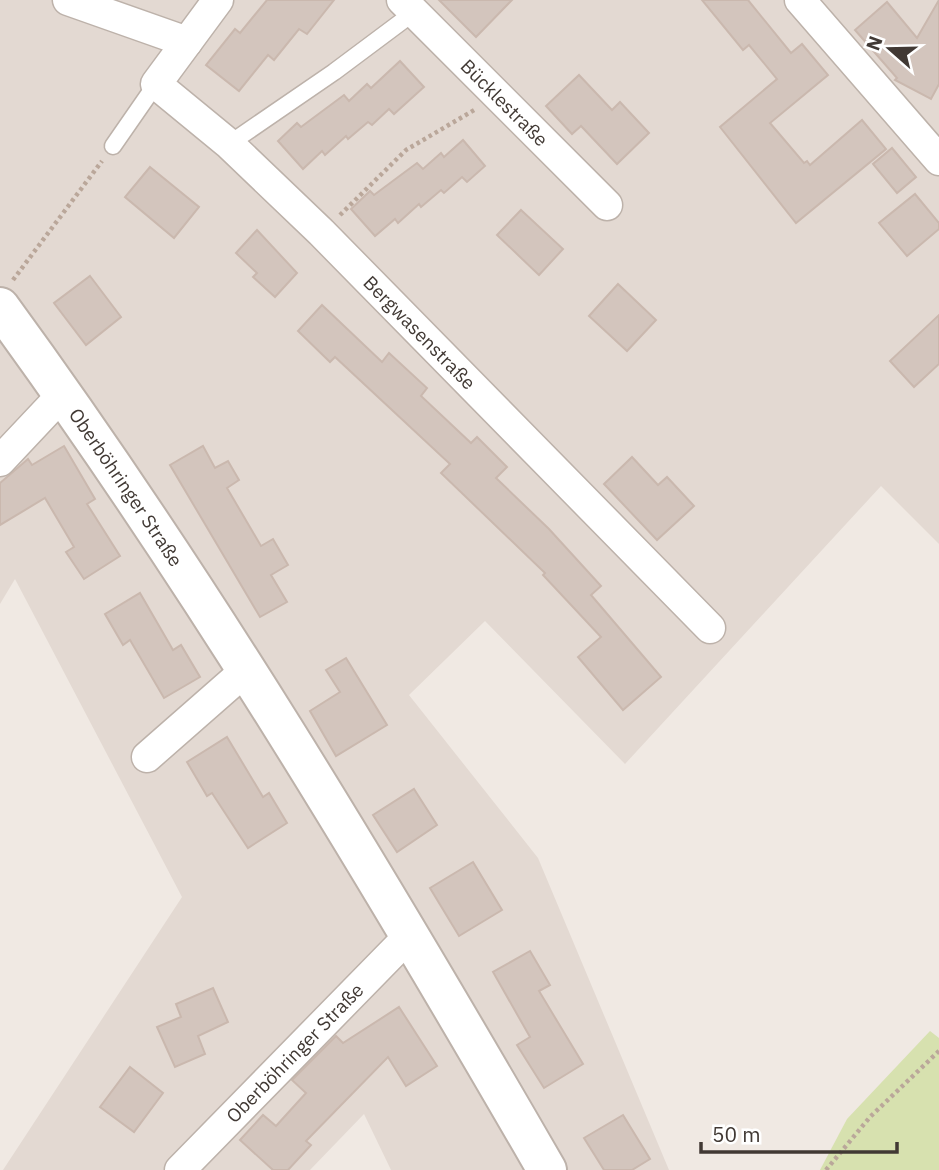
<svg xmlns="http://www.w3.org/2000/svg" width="939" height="1170" font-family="'IBM Plex Sans',sans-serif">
<rect width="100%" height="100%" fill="#f0e9e3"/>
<!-- residential -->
<polygon fill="#e3d9d2" points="0,0 939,0 939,544 881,486 625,764 485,621 409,695 538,858 669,1170 391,1170 364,1114 310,1170 3,1170 182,897 15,579 0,604"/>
<!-- green -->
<polygon fill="#d7e1af" points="930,1031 939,1038 939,1170 820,1170 847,1119"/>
<!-- building -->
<g fill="#d3c5bd" stroke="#cab8ae" stroke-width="2">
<polygon points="267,0 334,0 307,34 299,29 274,60 268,55 239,91 206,65 235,29 240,33"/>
<polygon points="439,0 512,0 476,37"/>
<polygon points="702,0 748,0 791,53 802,44 828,75 770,123 804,163 807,161 810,165 862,120 886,149 796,223 720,127 777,79 749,45 743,50"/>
<polygon points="939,0 939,84 931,99 895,80 897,78 855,30 887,2 917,38"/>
<polygon points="400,61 424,87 394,114 389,109 372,125 368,122 348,139 346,136 325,155 322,151 303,169 278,141 297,123 301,127 344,95 349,101 367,84 371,88"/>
<polygon points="579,75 612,110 620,102 649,133 617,164 581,126 572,134 546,106"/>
<polygon points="463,140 485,166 467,182 462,177 444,193 441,190 421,207 419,204 398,223 395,219 375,236 351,209 370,191 374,195 417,163 423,169 441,153 444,157"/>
<polygon points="892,148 916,177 897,193 873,164"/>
<polygon points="150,167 199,207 174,238 125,197"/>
<polygon points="915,194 939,223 939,229 907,256 879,223"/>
<polygon points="521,210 563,249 539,275 497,235"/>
<polygon points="257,230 297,273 275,297 253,277 257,273 236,253"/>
<polygon points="90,276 121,317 86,345 54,303"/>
<polygon points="618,284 656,320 627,351 589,316"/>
<polygon points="322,305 382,362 389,353 427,388 421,396 471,443 477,437 507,467 496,478 549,529 601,586 591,595 661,677 623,710 578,657 601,637 543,575 545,573 441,473 450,464 335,357 330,362 298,331"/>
<polygon points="939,315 939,364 914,387 890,361"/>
<polygon points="64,446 95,499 87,504 120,556 84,579 66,552 74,547 45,498 0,525 0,483 28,459 32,465"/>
<polygon points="203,446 215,468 228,461 239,480 227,488 261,546 273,539 288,565 271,575 287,602 260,617 170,465"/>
<polygon points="632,457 658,485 667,477 694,506 657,540 604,484"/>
<polygon points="140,593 173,650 181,645 200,677 164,698 130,640 123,645 105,614"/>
<polygon points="346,658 387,725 336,756 310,711 340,692 326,670"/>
<polygon points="227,737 263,797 269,793 287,823 248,848 212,793 207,796 187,762"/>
<polygon points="414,789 437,825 397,852 373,815"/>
<polygon points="473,862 502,910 459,936 430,888"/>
<polygon points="530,951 550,985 539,991 583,1064 544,1088 517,1045 530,1037 493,972"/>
<polygon points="213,988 228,1022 198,1036 205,1054 175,1067 157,1027 181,1017 176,1004"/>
<polygon points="399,1007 437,1066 406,1086 388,1057 306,1141 311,1145 288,1170 273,1170 240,1140 263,1115 276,1126 306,1093 292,1080 336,1036 343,1043"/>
<polygon points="130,1067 163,1093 134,1132 100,1107"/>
<polygon points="623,1115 650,1159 632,1170 604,1170 584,1138"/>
</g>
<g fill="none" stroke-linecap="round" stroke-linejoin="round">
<defs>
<g id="service">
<polyline points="229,144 334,72 413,13"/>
<polyline points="113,146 156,84"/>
</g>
<g id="minor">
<polyline points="68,0 187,42"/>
<path id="s1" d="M218 0 156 84 229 144 321 232 710 628"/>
<path id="s2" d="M402 0 607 205"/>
<polyline points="800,0 939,160"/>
<polyline points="0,461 63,394"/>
<polyline points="147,757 245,671"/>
<path id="s3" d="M180 1170 411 934"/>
</g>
<g id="tertiary">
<path id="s4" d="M0 307C201 582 377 876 547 1170"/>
</g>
</defs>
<!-- service casing -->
<use href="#service" stroke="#bdb2aa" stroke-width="19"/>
<!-- minor casing -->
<use href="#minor" stroke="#bdb2aa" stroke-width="33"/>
<!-- tertiary casing -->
<use href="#tertiary" stroke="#bdb2aa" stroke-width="42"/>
<!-- path -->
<g stroke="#baa79a" stroke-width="4.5" stroke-dasharray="3.5 3.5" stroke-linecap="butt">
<polyline points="340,215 406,150 476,109"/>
<polyline points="13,280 102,161"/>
<polyline points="826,1170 870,1117 939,1051"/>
</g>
<!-- service -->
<use href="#service" stroke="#fff" stroke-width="16"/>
<!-- minor -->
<use href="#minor" stroke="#fff" stroke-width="30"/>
<!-- tertiary -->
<use href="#tertiary" stroke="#fff" stroke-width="38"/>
</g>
<g text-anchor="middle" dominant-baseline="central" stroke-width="6" stroke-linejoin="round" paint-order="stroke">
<!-- street labels -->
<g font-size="19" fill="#413934" stroke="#fff">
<text stroke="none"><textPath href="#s2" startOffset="145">Bücklestraße</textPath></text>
<text stroke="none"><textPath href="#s1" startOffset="467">Bergwasenstraße</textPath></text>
<text stroke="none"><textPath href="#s4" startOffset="220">Oberböhringer Straße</textPath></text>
<text stroke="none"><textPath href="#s3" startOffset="164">Oberböhringer Straße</textPath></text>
</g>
</g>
<!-- north arrow -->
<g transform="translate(890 49) rotate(290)" stroke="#ffffff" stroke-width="5" paint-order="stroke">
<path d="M0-5L12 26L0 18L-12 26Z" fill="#413934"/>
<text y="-10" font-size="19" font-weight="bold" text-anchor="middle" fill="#413934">N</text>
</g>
<!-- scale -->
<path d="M701 1142v10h196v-10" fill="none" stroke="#413934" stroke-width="3.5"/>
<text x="712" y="1142" font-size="21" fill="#413934" stroke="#ffffff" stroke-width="5" paint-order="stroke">50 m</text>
</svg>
